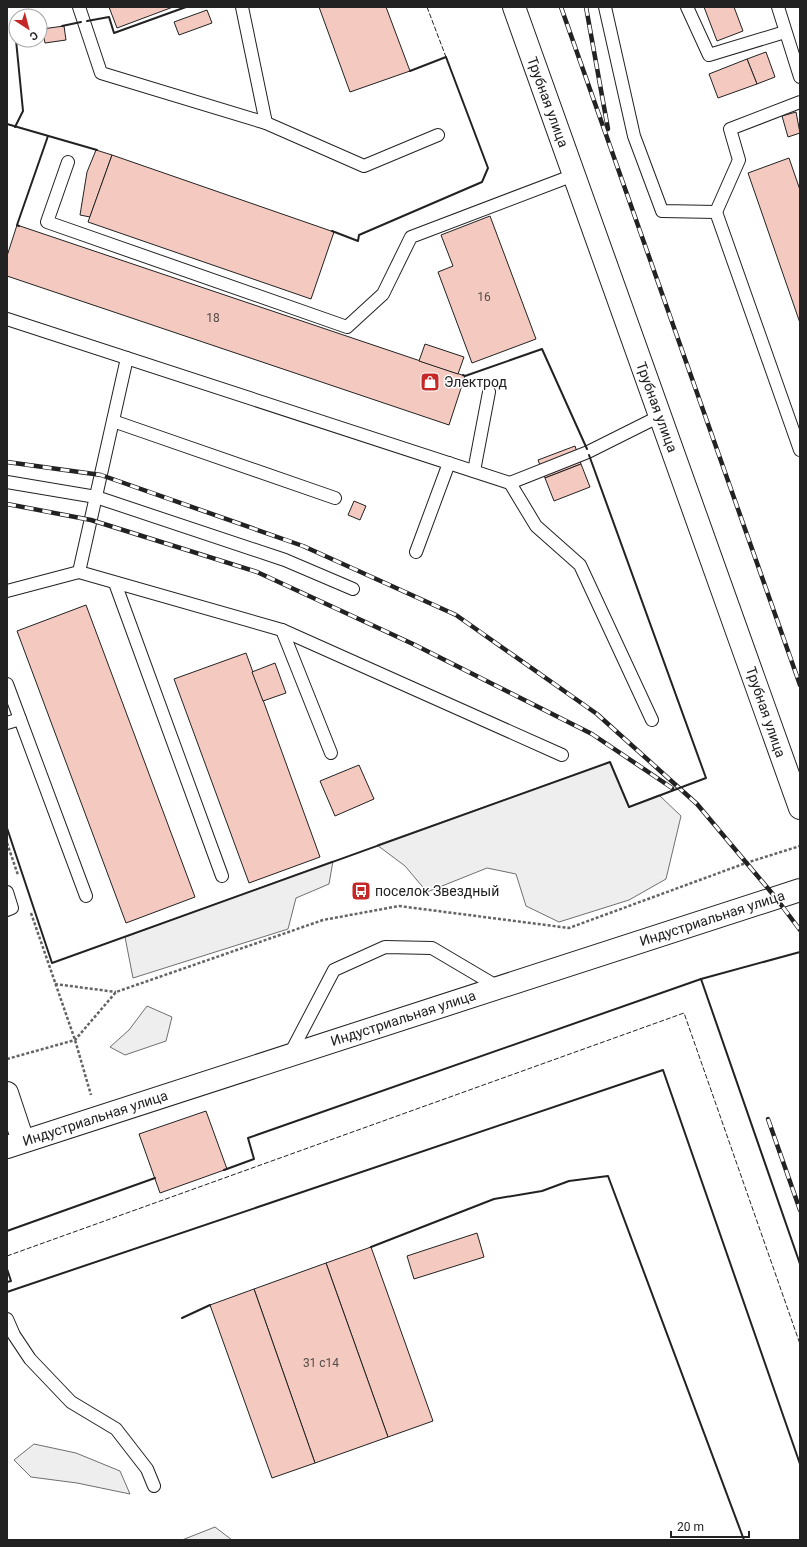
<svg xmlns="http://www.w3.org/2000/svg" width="807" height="1547" font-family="Roboto,sans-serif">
<rect width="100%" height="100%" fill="#fff"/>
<!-- green -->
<g fill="#eee" stroke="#6f6f6f">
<polygon points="610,762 629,807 659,795 681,816 666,879 629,900 559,922 526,906 516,874 487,868 427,892 405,866 377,845"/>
<polygon points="333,861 329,884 296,898 288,929 133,978 125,937"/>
<polygon points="147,1006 172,1017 166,1041 125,1055 110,1047 129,1030"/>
<polygon points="34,1444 76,1453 120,1471 130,1494 77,1483 31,1477 14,1460"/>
<polygon points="215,1527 232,1540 182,1540"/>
</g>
<!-- building -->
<g fill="#f3c9c0" stroke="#222">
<polygon points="109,7 173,7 117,28"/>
<polygon points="319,7 386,7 410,71 350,92"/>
<polygon points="704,7 734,7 743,31 717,41"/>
<polygon points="207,10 212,23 179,35 174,22"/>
<polygon points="64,26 66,40 45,43 42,29"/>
<polygon points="766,52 775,77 757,84 747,59"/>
<polygon points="747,59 757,84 718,98 709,74"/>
<polygon points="796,112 800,133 788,137 782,116"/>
<polygon points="96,150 112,155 90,217 80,215 87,172"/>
<polygon points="112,155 334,232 311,299 88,222"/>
<polygon points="789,158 800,190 800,323 748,173"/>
<polygon points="490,216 536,339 472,363 438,272 453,266 441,235"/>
<polygon points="17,225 465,376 449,425 7,276 7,256"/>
<polygon points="425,344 464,357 458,374 419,361"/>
<polygon points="575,446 581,464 545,478 538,460"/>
<polygon points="581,464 590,487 554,501 545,478"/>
<polygon points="354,501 366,506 360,520 348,515"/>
<polygon points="86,605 195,897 126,923 17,631"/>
<polygon points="246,653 320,857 249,883 174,679"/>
<polygon points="275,663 286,693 263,701 252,672"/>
<polygon points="359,765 374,799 335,816 320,781"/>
<polygon points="206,1111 227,1169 160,1193 139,1134"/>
<polygon points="477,1233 484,1257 414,1279 407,1256"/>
<polygon points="371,1247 433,1421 388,1437 326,1263"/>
<polygon points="326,1263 388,1437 315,1463 254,1289"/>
<polygon points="254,1289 315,1463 272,1478 210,1305"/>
</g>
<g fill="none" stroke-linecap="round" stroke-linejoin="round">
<defs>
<g id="lane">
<polyline points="79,7 101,73 266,123 364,166 438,135"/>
<polyline points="242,7 266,123"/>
<polyline points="605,7 634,136 662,211 716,212 800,450"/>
<polyline points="687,7 709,55 785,32"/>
<polyline points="778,7 800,77"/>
<polyline points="68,162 47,222 347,327 383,294 411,237 574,175"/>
<polyline points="716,212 739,160 730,129 800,102"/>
<polyline points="7,319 510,483 588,452 660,416"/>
<polyline points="113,421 335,498"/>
<polyline points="474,471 489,392"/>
<polyline points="7,482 96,497 285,560 353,589"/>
<polyline points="510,483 536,526 580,565 652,720"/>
<polyline points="416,552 449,463"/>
<polyline points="79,572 127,358"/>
<polyline points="115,583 222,876"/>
<polyline points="7,591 79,572 282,630 562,755"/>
<polyline points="282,630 331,753"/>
<polyline points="7,684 86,896"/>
<polyline points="7,723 20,719"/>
<polyline points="7,892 12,908 7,910"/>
<polyline points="290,1054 334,970 385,947 432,948 498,987"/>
<polyline points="7,1319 14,1335 30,1359 71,1402 116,1429 147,1469 154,1486"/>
</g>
<polyline id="street" points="514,7 800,808"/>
<g id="secondary">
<polyline points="7,1093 23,1141"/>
<polyline points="7,1147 800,890"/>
</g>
</defs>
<!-- lane casing -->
<use href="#lane" stroke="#222" stroke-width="14"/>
<!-- street casing -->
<use href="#street" stroke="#222" stroke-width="24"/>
<!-- secondary casing -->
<use href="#secondary" stroke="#222" stroke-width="24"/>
<!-- path -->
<g stroke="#646464" stroke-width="2.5" stroke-dasharray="3 2" stroke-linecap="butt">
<polyline points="7,843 18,875"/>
<polyline points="31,913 75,1040 91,1095"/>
<polyline points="55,984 116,992"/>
<polyline points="7,1059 75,1040 116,992 323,920 399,906 569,928 746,863 800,846"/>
</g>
<!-- lane -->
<use href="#lane" stroke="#fff" stroke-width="12"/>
<!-- street -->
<use href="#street" stroke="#fff" stroke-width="22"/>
<!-- secondary -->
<use href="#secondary" stroke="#fff" stroke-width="22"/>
<defs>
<g id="rail">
<polyline points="561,7 800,685"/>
<polyline points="586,7 608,129"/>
<polyline points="7,462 101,475 303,546 456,615 597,714 697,804 776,898 800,930"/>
<polyline points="7,504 91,520 257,572 413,644 592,734 672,788"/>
<polyline points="768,1119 800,1210"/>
</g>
</defs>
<!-- rail casing -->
<use href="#rail" stroke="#222" stroke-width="4.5"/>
<!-- rail -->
<use href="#rail" stroke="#fff" stroke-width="3" stroke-dasharray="9" stroke-linecap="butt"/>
<!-- fence -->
<g stroke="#222" stroke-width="1" stroke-dasharray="5 2" stroke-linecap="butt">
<polyline points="427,7 446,57"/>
<polyline points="7,1256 684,1013 800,1344"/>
</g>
<!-- wall -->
<g stroke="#222" stroke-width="2">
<polyline points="87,21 109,17 114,33 186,7"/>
<polyline points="62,26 81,22"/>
<polyline points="16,35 16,36"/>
<polyline points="7,124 97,150"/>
<polyline points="15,127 23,111 16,40"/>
<polyline points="19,226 17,225 48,136"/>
<polyline points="332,231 358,241 359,235 482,182 488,168 446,57 410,71"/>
<polyline points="463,375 465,376 542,349 587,449"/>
<polyline points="7,828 52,963 610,762 629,807 706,778 589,455"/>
<polyline points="701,979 800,952"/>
<polyline points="224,1170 254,1159 248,1138 701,979 800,1264"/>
<polyline points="7,1231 155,1178"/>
<polyline points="371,1247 494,1199 542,1191 569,1181 608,1176 744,1540"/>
<polyline points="7,1269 11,1281 7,1282"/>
<polyline points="7,1292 663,1070 800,1464"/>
<polyline points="182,1318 210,1305"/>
</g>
</g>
<!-- icons -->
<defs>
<symbol id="shop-square" viewBox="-11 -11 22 22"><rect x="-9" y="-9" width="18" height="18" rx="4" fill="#c62828" stroke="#fff"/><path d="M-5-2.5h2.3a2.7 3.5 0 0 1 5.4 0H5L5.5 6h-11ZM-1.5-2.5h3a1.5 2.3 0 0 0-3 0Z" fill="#fff"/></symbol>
<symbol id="bus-square" viewBox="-11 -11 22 22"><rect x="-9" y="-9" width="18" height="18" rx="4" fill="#c62828" stroke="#fff"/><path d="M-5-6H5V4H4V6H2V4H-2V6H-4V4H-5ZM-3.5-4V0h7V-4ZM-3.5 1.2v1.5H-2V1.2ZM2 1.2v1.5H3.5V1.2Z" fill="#fff"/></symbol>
</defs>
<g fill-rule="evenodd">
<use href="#shop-square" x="419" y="371" width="22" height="22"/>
<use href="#bus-square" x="350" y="880" width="22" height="22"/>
</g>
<g text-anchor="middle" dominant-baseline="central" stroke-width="3" stroke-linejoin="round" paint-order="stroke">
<!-- number labels -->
<g font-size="12" fill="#564c4a">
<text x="484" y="297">16</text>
<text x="213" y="318">18</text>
<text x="321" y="1363">31 с14</text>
</g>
<!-- street labels -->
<g font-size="14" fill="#222" stroke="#fff">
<text transform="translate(548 102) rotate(70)">Трубная улица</text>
<text transform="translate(657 407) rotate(70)">Трубная улица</text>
<text transform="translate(766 712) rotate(71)">Трубная улица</text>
<text transform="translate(712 918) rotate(-18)">Индустриальная улица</text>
<text transform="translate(403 1018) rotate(-18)">Индустриальная улица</text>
<text transform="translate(95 1118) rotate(-18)">Индустриальная улица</text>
</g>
<!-- poi labels -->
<g font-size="14" fill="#222" stroke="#fff" text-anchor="start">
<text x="444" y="382">Электрод</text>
<text x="375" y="891">поселок Звездный</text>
</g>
</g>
<!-- border -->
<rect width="807" height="1547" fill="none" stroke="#222222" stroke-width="16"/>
<!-- north arrow -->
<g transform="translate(28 28) rotate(144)"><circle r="19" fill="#ffffff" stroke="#a7a7a7"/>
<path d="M0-3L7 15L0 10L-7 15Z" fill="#c62828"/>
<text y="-6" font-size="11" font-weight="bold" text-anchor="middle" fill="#222222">С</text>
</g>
<!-- scale -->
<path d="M671 1531v6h78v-6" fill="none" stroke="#222222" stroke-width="2"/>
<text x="677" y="1531" font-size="12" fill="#222222" stroke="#ffffff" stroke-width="3" paint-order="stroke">20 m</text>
</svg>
